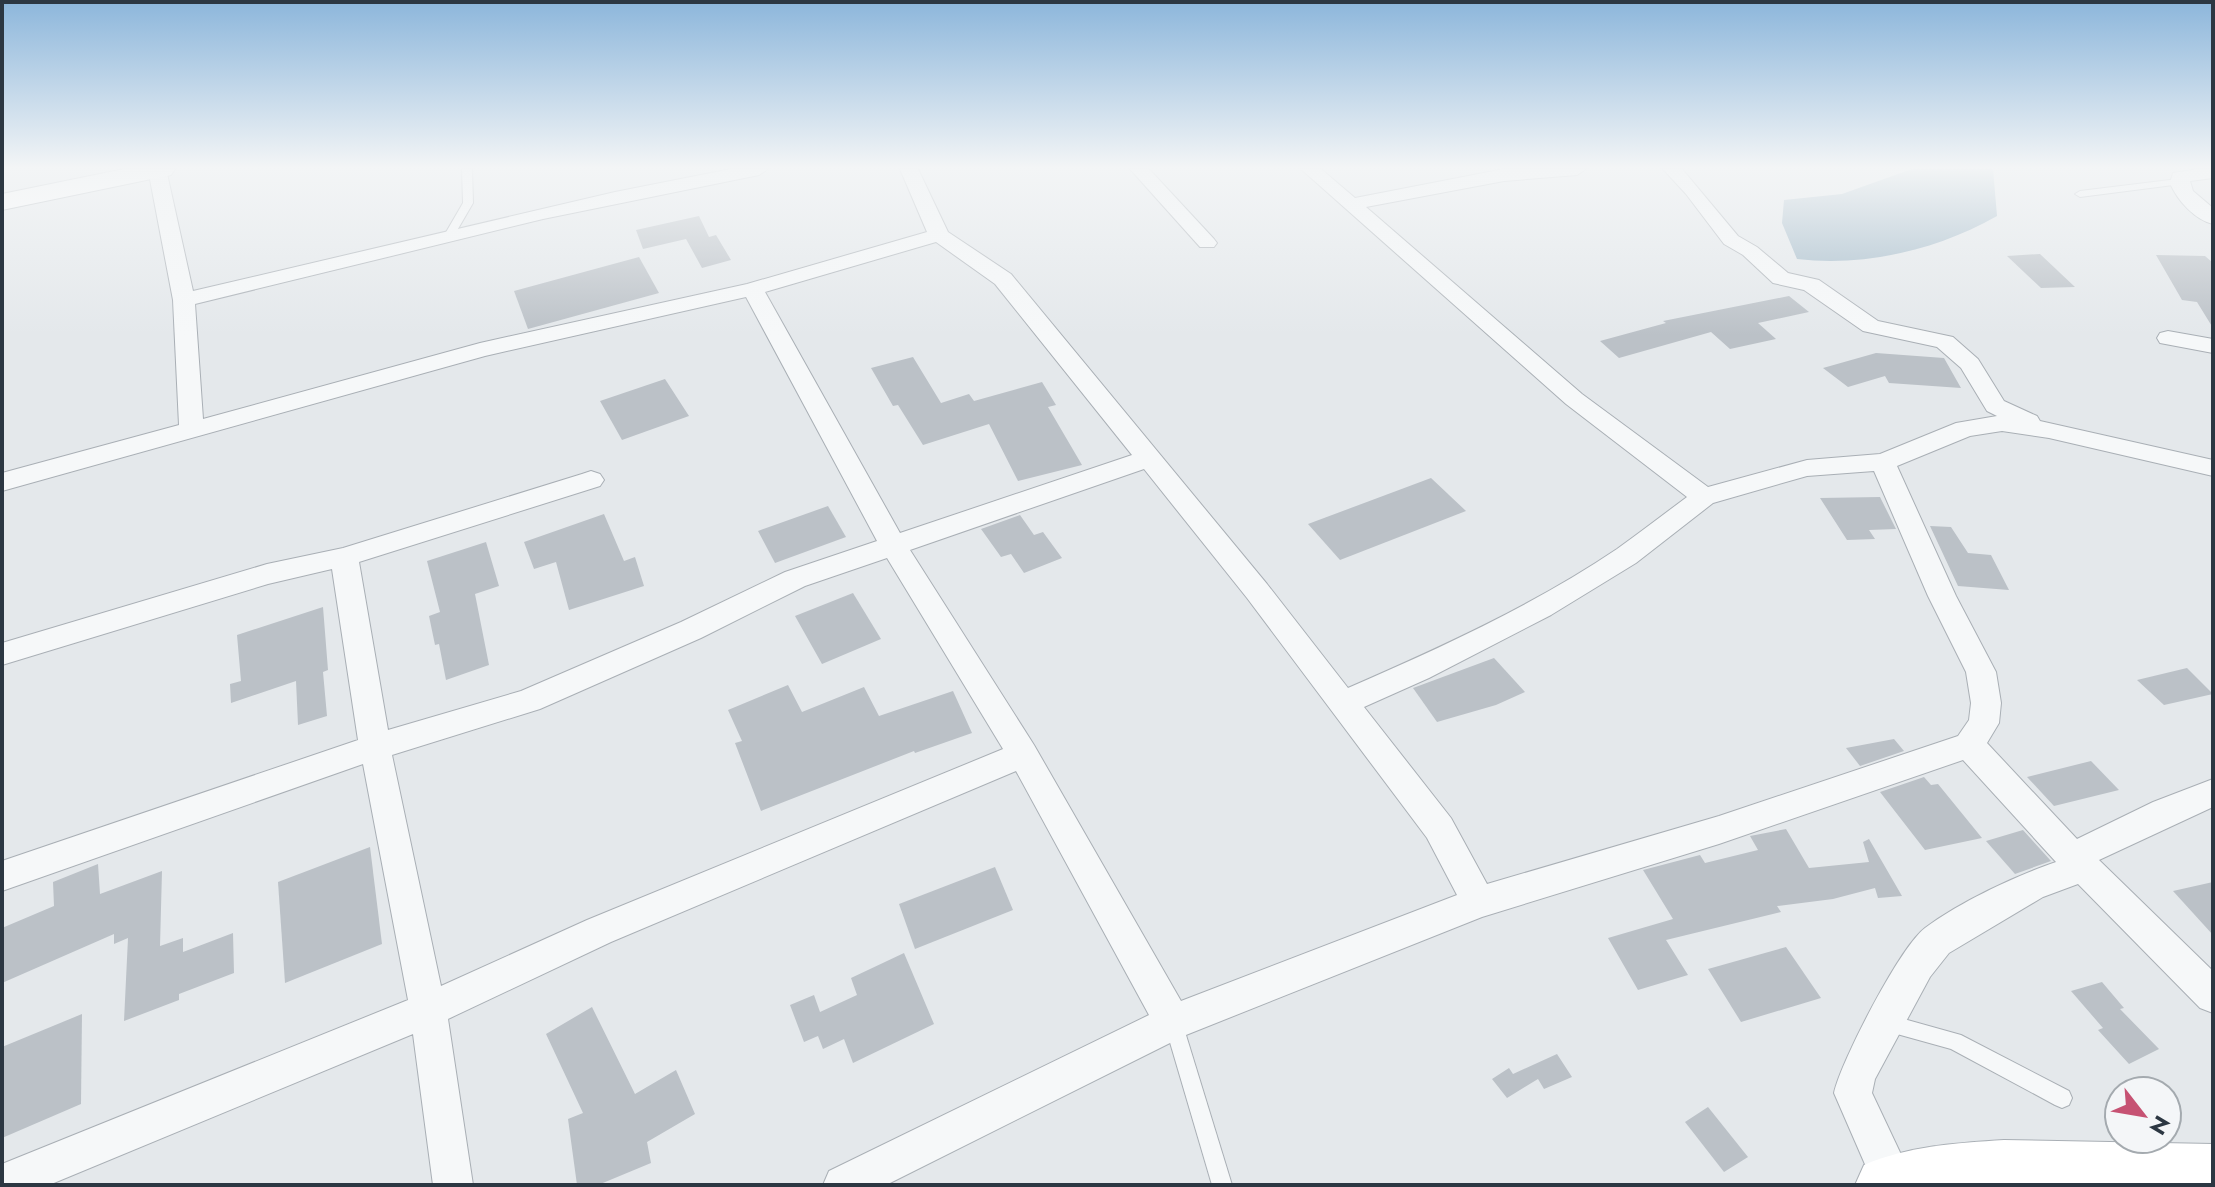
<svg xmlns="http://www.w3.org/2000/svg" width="2215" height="1187" font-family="Jost,sans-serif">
<rect width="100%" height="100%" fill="#e4e8eb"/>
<!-- water -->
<path fill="#a2b9c8" d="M1912 169H1993L1997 216C1937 250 1865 267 1797 259L1782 223 1784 200 1842 194Z"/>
<!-- building -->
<g fill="#bbc1c7">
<polygon points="699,216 709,237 716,235 731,260 702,268 686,239 643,249 636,230"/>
<polygon points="2040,254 2075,287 2041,288 2007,256"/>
<polygon points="2156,255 2205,256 2213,263 2213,328 2197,302 2182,300"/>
<polygon points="639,257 659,293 528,329 514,291"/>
<polygon points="1789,296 1809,312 1758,323 1776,339 1730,349 1711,332 1619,358 1600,341 1666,323 1663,321"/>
<polygon points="1876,353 1944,358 1961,388 1889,383 1885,376 1848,387 1823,368"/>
<polygon points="913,357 941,403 969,394 974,401 1042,382 1056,405 1048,407 1082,465 1018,481 989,424 923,445 898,405 893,406 871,368"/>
<polygon points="665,379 689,416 622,440 600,401"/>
<polygon points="1431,478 1466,511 1340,560 1308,524"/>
<polygon points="1880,497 1896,529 1869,530 1875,539 1847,540 1820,498"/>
<polygon points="828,506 846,537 775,563 758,531"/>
<polygon points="604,514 624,561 635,557 644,586 569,610 556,562 534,569 524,542"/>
<polygon points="1020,515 1034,535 1043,532 1062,558 1024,573 1011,554 1001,557 981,529"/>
<polygon points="1930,526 1951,527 1968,553 1991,555 2009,590 1958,586"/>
<polygon points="486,542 499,586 475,594 489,665 446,680 439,644 435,645 429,616 440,612 427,561"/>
<polygon points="853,593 881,639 822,664 795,616"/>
<polygon points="323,607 328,670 323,672 327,716 298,725 296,681 231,703 230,684 241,681 237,635"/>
<polygon points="1494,658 1525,692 1496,705 1437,722 1413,688"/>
<polygon points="2187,668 2213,694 2164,705 2137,680"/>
<polygon points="788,685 802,712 864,687 879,716 953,691 972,733 915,753 914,751 761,811 735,743 742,741 728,710"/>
<polygon points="1894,739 1904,751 1860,766 1846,748"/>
<polygon points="2091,761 2119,790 2054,806 2027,777"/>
<polygon points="1924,777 1931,785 1938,784 1982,838 1925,850 1880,792"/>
<polygon points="1786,829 1809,868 1869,862 1863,842 1869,839 1902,896 1878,898 1875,888 1833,899 1777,906 1781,912 1666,940 1688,975 1638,990 1608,938 1673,919 1643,870 1700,855 1705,863 1758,850 1750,836"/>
<polygon points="2023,830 2051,861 2015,874 1986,841"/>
<polygon points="370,847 382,944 285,983 278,882"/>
<polygon points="98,864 100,894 162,871 160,946 183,938 183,952 233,933 234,973 179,994 179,1000 124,1021 128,938 114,944 114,934 2,983 2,928 54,906 53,882"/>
<polygon points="995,867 1013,910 915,949 899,904"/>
<polygon points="2213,882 2213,935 2173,891"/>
<polygon points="1786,947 1821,998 1741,1022 1708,969"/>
<polygon points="904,953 934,1024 853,1063 844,1039 823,1049 818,1036 804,1042 790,1005 814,995 820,1012 857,995 851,978"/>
<polygon points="2102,982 2124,1008 2120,1009 2159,1049 2129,1064 2098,1030 2103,1028 2071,991"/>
<polygon points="592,1007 635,1094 676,1070 695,1114 647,1142 651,1163 598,1185 577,1185 568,1119 583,1113 546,1034"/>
<polygon points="82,1014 81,1104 2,1138 2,1047"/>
<polygon points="1557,1054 1572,1077 1544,1089 1538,1079 1507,1098 1492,1079 1509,1068 1513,1074"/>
<polygon points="1708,1107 1748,1157 1724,1172 1685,1122"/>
</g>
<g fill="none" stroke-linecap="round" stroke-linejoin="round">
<defs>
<g id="lane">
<polygon points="462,169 472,169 473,203 455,234 450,237 445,234 463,203"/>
<polygon points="2178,179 2181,180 2181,184 2080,197 2075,194 2080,191"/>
<polygon points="1173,1013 1180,1016 1182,1022 1232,1185 1212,1185 1164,1022 1166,1016"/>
<polygon points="1886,1014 1961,1035 2069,1091 2072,1098 2069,1105 2062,1108 2055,1105 1951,1049 1879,1029 1877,1023 1879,1017"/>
</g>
<g id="street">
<path d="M148 169H166L193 291 615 192 731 169H768L759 175 543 219 195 304 203 419 480 343 747 284 927 232 900 169H918L948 232 1011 274 1267 584 1348 688C1440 648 1534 605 1617 549 1641 532 1664 514 1687 497L1566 404 1301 169H1321L1355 198 1504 169H1586L1577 175 1504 181 1366 207 1582 394 1708 487 1807 460 1880 454 1956 423 1997 416 1987 411 1961 368 1937 347 1863 331 1804 290 1773 283 1743 255 1724 244 1686 194 1663 169H1682L1738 236 1757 247 1788 273 1819 280 1878 321 1953 337 1978 359 2004 401 2037 416 2040 421 2213 460V476L2049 438 2002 431 1970 436 1897 466 1956 596 1996 672 2001 703 1999 723 1987 743 2077 839 2153 802 2213 779V807L2099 860 2213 971V1013L2200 1008 2078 884 2043 897 1949 953 1930 977 1875 1079 1872 1093 1914 1182 1913 1185H1874L1834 1093C1841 1061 1900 947 1925 928 1960 902 2015 876 2056 862L1963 760 1719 844 1482 917 1186 1035 886 1185H823L829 1171 1149 1015 1016 771 611 942 448 1019 473 1185H433L413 1034 49 1185H2V1164L408 1000 363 764 2 891V861L358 740 332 569 268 584 2 665V643L267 564 343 548 582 474 591 471 600 474 604 480 600 486 359 562 388 730 521 691 681 622 785 572 877 541 746 297 485 356 2 491V473L179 425 173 300ZM936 242 995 284 1132 455 900 533 765 292ZM1144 469 1247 598 1427 838 1457 895 1181 1001 1034 745 910 550ZM1874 471 1928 596 1966 672 1971 703 1969 720 1958 736 1719 816 1487 884 1451 818 1364 707 1429 678 1551 615 1636 563 1713 503 1807 476ZM887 558 1003 749 587 920 441 986 392 755 540 709 701 638 805 586Z"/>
<polygon points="1130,169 1149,169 1214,239 1217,243 1214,247 1200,247"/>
<path d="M2198 169H2213V178L2190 181 2193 191 2213 208V224C2195 220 2177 200 2170 183L2173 173Z"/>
<polygon points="2168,331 2213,339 2213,353 2160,343 2157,338 2160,333"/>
</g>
<g id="secondary">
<polygon points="124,169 175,169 171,175 161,177 2,210 2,194"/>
<path d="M2004 1140 2213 1144V1185H1855L1864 1165C1908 1146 1956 1143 2004 1140Z"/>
</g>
</defs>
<!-- lane casing -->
<use href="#lane" stroke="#a9afb5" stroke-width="2"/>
<!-- street casing -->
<use href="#street" stroke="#a9afb5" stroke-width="2"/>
<!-- secondary casing -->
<use href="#secondary" stroke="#a9afb5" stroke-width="2"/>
<!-- lane -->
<use href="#lane" fill="#f6f8f9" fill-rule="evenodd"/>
<!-- street -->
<use href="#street" fill="#f6f8f9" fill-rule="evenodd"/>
<!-- secondary -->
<use href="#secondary" fill="#fff" fill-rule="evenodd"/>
</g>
<!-- sky -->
<linearGradient id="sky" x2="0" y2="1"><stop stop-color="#8cb6db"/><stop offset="0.5" stop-color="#f3f5f6"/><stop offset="1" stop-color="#f3f5f6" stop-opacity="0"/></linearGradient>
<rect width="2215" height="335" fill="url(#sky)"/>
<!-- border -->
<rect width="2215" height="1187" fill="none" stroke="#2c3742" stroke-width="8"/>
<!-- north arrow -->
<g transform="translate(2143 1115) rotate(121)"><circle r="38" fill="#f4f6f8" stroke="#a4aaaf" stroke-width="2"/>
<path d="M0-6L14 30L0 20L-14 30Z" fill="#c65273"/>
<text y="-12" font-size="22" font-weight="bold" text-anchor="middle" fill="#2c3742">N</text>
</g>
</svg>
